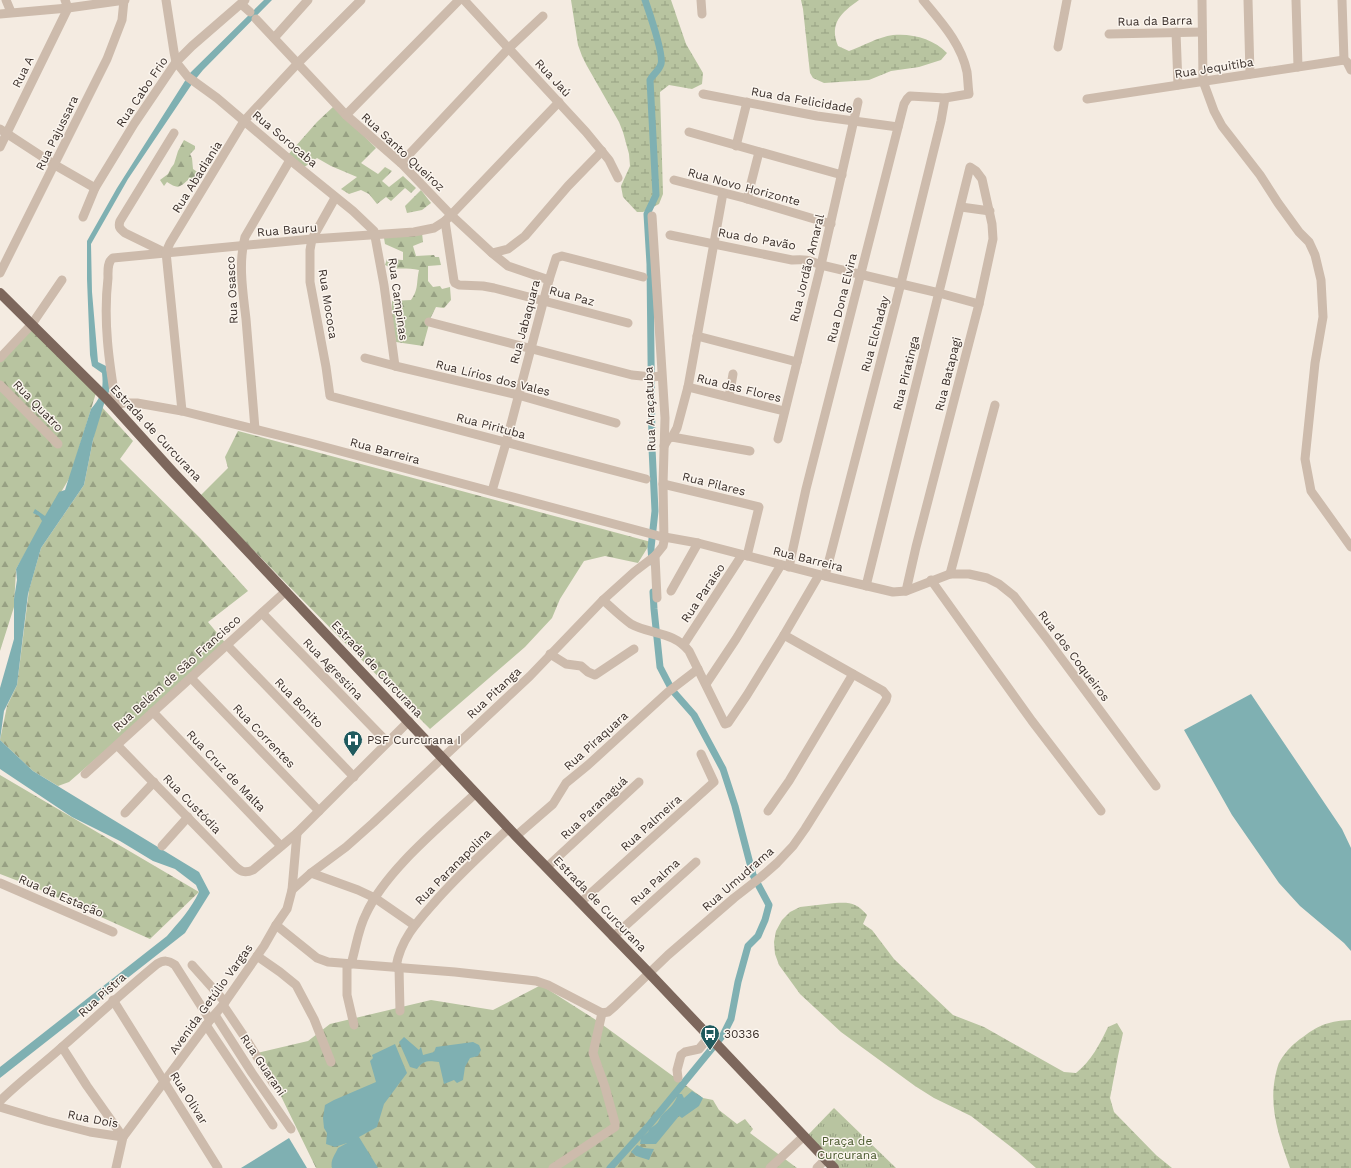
<svg xmlns="http://www.w3.org/2000/svg" width="1351" height="1168" font-family="'Work Sans',sans-serif">
<defs>
<pattern id="grass-tufts" width="24" height="20" patternUnits="userSpaceOnUse"><rect width="24" height="20" fill="#b8c4a0"/><path d="M3 7l-1-3M5 7V3M7 7l1-3M15 17l-1-3M17 17v-4M19 17l1-3" fill="none" stroke="#97a083"/></pattern>
<pattern id="forest-firs" width="22" height="20" patternUnits="userSpaceOnUse"><rect width="22" height="20" fill="#b8c4a0"/><path d="M5 1l3.5 6h-7zM16 11l3.5 6h-7z" fill="#97a083"/></pattern>
<pattern id="wetland-marsh" width="20" height="14" patternUnits="userSpaceOnUse"><rect width="20" height="14" fill="#b8c4a0"/><path d="M1 5h8M5 5V1M11 12h8M15 12V8" fill="none" stroke="#97a083"/></pattern>
</defs>
<rect width="100%" height="100%" fill="#f4ebe1"/>
<!-- grass -->
<polygon fill="url(#grass-tufts)" points="834,1108 896,1168 839,1168 808,1135"/>
<!-- forest -->
<g fill="url(#forest-firs)">
<polygon points="334,106 376,148 361,163 378,174 385,167 392,171 382,181 389,187 403,176 416,188 411,193 405,188 391,201 386,197 377,204 369,194 361,190 349,194 341,189 357,177 331,166 317,158 303,168 287,156 317,122"/>
<path d="M184 140 195 146V149L190 154 192 158 193 169 202 175 194 188 188 180C178 189 177 188 167 182L164 186 160 180 168 174 171 168 174 164 178 151Z"/>
<polygon points="421,190 431,203 422,210 407,213 405,206"/>
<path d="M422 233 423 242 413 246 416 256 434 255 435 257H439L441 265 428 266V281L433 287 440 286 442 289 450 287 451 300 444 308 436 307 431 317 423 346 396 342 391 317 392 301 411 300C419 289 416 283 419 270 408 267 395 271 385 265L387 259 403 260V252L385 244 384 238Z"/>
<polygon points="29,327 96,393 70,477 16,569 14,607 0,651 0,357"/>
<polygon points="100,405 133,441 120,459 200,538 248,591 208,622 227,645 69,782 58,786 33,771 0,740 7,706 17,685 29,590 41,548 84,485"/>
<polygon points="238,431 651,542 638,563 605,556 584,561 560,599 552,618 525,647 430,729 200,496 228,468 225,457"/>
<polygon points="0,775 199,892 150,939 34,887 0,874"/>
<polygon points="541,985 596,1020 703,1098 713,1100 719,1110 737,1124 745,1119 753,1129 750,1133 797,1168 316,1168 278,1090 257,1053 308,1041 330,1024 431,1000 493,1010"/>
</g>
<!-- wetland -->
<g fill="url(#wetland-marsh)">
<polygon points="571,0 671,0 686,44 703,73 702,84 692,89 669,85 660,92 663,194 659,204 643,212 637,212 623,197 621,186 630,166 629,154 623,132 619,122 587,66 582,56 578,45"/>
<path d="M801 0H859C841 13 829 23 838 46L849 51C863 46 878 37 893 35 912 33 934 39 947 53L941 60 919 67 891 71 869 80 824 83 813 78 810 73 803 9Z"/>
<path d="M835 903C850 902 857 903 867 915L863 924 872 930 894 959 953 1015 984 1027 1064 1072 1076 1073C1091 1061 1100 1044 1108 1027L1117 1023 1123 1033 1118 1056 1110 1098 1114 1112 1156 1155 1172 1168H1036L1015 1150 971 1116 934 1098 915 1086 841 1032 800 994 779 965 775 954 774 942 776 931 782 920 790 912 800 907Z"/>
<path d="M1351 1020V1168H1290C1279 1137 1268 1106 1276 1073 1277 1069 1278 1064 1280 1061 1286 1051 1294 1043 1303 1037 1320 1024 1330 1021 1351 1020Z"/>
</g>
<!-- water -->
<g fill="#7fb0b2">
<path d="M264 0H272L203 70 194 81 128 179 91 244 92 292 98 362 106 366 110 389 104 404 93 440 84 485 41 548 28 594 17 685 4 711 0 740V688L14 639V599L17 580 16 569 42 521 39 516 33 513 35 509 45 516 59 492 65 490 91 409C101 397 104 389 102 373L92 366 90 355 87 279V241L117 188 190 73Z"/>
<polygon points="1251,694 1342,829 1351,848 1351,951 1344,943 1300,906 1279,883 1232,815 1184,730"/>
<path d="M0 740 33 771 199 872 210 893 185 933 0 1078V1067L167 936C179 922 191 909 199 892L196 885 175 869 153 861 120 841 72 817 0 769Z"/>
<path d="M404 1037 419 1050 421 1047 423 1055 434 1052 436 1047 473 1042 479 1045 481 1050 478 1056 470 1058 465 1067 463 1080 457 1083 454 1080 444 1084 439 1062C428 1061 424 1060 417 1069L410 1067 399 1042Z"/>
<path d="M395 1044 407 1073 384 1104 377 1127 359 1137 378 1168H332C330 1160 335 1155 338 1148L347 1143 335 1147 326 1144 327 1133 324 1128 323 1118 325 1105 334 1100 376 1082 370 1061 373 1058 372 1055Z"/>
<path d="M692 1091 703 1098 699 1106 682 1118 679 1116 656 1144H640L641 1138 648 1132 650 1128C662 1122 657 1119 665 1112 671 1107 675 1103 678 1094H682L684 1098Z"/>
<polygon points="289,1138 307,1168 241,1168"/>
<polygon points="637,1145 644,1148 654,1149 649,1160 636,1156 631,1152"/>
</g>
<g fill="none" stroke-linecap="round" stroke-linejoin="round">
<!-- canal -->
<g stroke="#7fb0b2" stroke-width="7">
<path d="M645 0C649 12 664 54 661 64 659 71 653 74 650 80L656 195 647 214 650 264 652 448 655 511 651 548 652 562"/>
<polyline points="610,1168 650,1124 723,1035 731,1019 738,982 748,946 758,936 765,920 769,905 753,875 735,806 723,769 694,715 672,690 660,667 654,609 653,592"/>
</g>
<!-- minor -->
<g stroke="#cdbbac" stroke-width="9">
<polyline points="6,0 11,12"/>
<polyline points="166,0 174,52 176,62 188,77 217,98 290,160 353,211 374,231 384,285 395,366"/>
<polyline points="464,0 586,132 609,160 618,178"/>
<polyline points="701,0 702,14"/>
<polyline points="1202,0 1203,81 1214,111 1222,126 1260,175 1278,203 1299,232 1309,242 1315,255 1321,280 1323,317 1315,363 1305,459 1311,491 1351,547"/>
<polyline points="1248,0 1250,74"/>
<polyline points="1296,0 1298,67"/>
<polyline points="1342,0 1344,60"/>
<polyline points="241,4 250,12"/>
<polyline points="0,14 68,8 125,0"/>
<polyline points="256,19 346,115 401,163 451,215 492,253 508,266 549,280"/>
<polyline points="1176,32 1178,85"/>
<polyline points="1109,34 1202,32"/>
<polyline points="274,38 308,0"/>
<polyline points="1058,47 1067,0"/>
<polyline points="1344,60 1347,62 1351,70"/>
<polyline points="703,94 817,116 898,127"/>
<polyline points="1087,99 1344,60"/>
<polyline points="346,115 459,0"/>
<polyline points="0,129 55,165 95,188"/>
<polyline points="689,132 842,175"/>
<polyline points="736,146 747,102"/>
<polyline points="0,147 68,8 65,0"/>
<polyline points="401,163 508,49 543,16"/>
<polyline points="674,180 744,198 831,224"/>
<polyline points="335,198 312,239 310,250 310,282 326,367 330,396 646,479"/>
<polyline points="747,199 759,152"/>
<polyline points="961,207 990,211"/>
<polyline points="652,216 665,418 663,484 664,541 663,546 655,556 657,598"/>
<polyline points="83,217 95,188 134,124 176,62 192,46 245,0"/>
<polyline points="445,221 454,281 455,283 459,285 483,286 494,288 628,323"/>
<path d="M670 235 792 260C806 259 808 260 821 265L939 293 979 304"/>
<path d="M164 252 125 233C120 229 118 227 120 221L174 133"/>
<polyline points="492,253 508,249 525,236 568,186 602,151"/>
<polyline points="0,273 107,59 122,20 124,0"/>
<polyline points="429,322 632,375 652,377 661,376"/>
<polyline points="697,336 797,362"/>
<polyline points="0,358 32,324 62,280"/>
<polyline points="365,358 395,366 518,395 616,423"/>
<polyline points="0,385 58,444"/>
<polyline points="688,387 784,411"/>
<polyline points="729,397 733,374"/>
<path d="M116 404C109 362 103 321 108 278 108 271 107 262 113 258L312 239 414 232 434 228 445 221 451 215 559 102"/>
<polyline points="113,405 124,403 137,403 182,411 310,443 659,536 698,543 825,576 893,592 906,591 950,574 969,574 987,578 999,584 1014,596 1047,639 1156,786"/>
<polyline points="182,411 166,252 170,243 244,121 298,63 361,0"/>
<path d="M255 429C252 393 249 356 246 319 243 293 238 263 245 237L290 160"/>
<polyline points="672,437 750,451"/>
<polyline points="778,439 821,265 858,102"/>
<polyline points="664,446 668,439 672,437 677,428 688,387 723,193"/>
<polyline points="663,484 759,507 747,556"/>
<polyline points="492,491 506,443 549,280 556,258 562,256 643,277"/>
<path d="M789 567 806 489 904 104 907 99 910 96 945 98 969 94C968 87 968 80 967 72 961 43 941 22 923 0"/>
<polyline points="950,574 995,405"/>
<polyline points="825,576 901,283 941,121 945,98"/>
<polyline points="931,580 1032,721 1101,811"/>
<polyline points="866,586 970,167 976,171 982,179 992,224 993,239 979,304 916,547 906,591"/>
<polyline points="671,591 698,543"/>
<path d="M603 600C612 608 621 617 631 624 651 635 673 631 689 651L725 724 728 723 747 695 784 635 819 575"/>
<polyline points="262,613 387,742"/>
<polyline points="684,644 742,555"/>
<polyline points="227,645 354,777"/>
<polyline points="550,654 566,664 581,666 588,672 595,675 634,649"/>
<polyline points="191,678 319,811"/>
<polyline points="706,684 736,639 781,565"/>
<polyline points="153,712 281,846"/>
<path d="M117 745 234 865C240 871 244 874 253 870L297 833 409 721"/>
<polyline points="85,774 286,591"/>
<polyline points="768,811 789,781 853,674"/>
<polyline points="125,813 154,782"/>
<polyline points="516,836 553,804 566,783 588,765 668,692 698,669"/>
<polyline points="162,846 188,817"/>
<polyline points="547,867 639,782"/>
<polyline points="311,873 358,890 375,898 414,925"/>
<polyline points="0,883 113,932"/>
<polyline points="292,890 311,873 346,847 373,823 530,676 603,600 634,572 655,556"/>
<polyline points="581,902 714,782 701,754"/>
<polyline points="276,925 317,958 328,962 455,972 536,981 548,985 602,1013"/>
<polyline points="613,937 696,862"/>
<polyline points="257,956 280,972 296,985 314,1019 331,1062"/>
<polyline points="347,964 347,995 354,1025"/>
<path d="M351 964C356 948 358 929 366 914 386 870 441 826 476 793"/>
<polyline points="192,965 225,1002"/>
<path d="M396 967C400 941 416 923 433 904 456 877 483 853 509 828"/>
<polyline points="399,967 400,1011"/>
<polyline points="113,1000 218,1168"/>
<polyline points="223,1005 248,1042 273,1083"/>
<polyline points="602,1013 608,1012 615,1006 668,955 734,898 761,877 777,863 793,846 805,829 886,700 887,696 883,691 784,635"/>
<polyline points="215,1015 252,1073 291,1129"/>
<polyline points="206,1025 273,1125"/>
<polyline points="62,1047 87,1086 123,1137"/>
<polyline points="678,1078 677,1070 681,1055 685,1052 699,1049 709,1037"/>
<path d="M0 1101C19 1082 42 1065 62 1047 94 1019 124 991 157 964 164 960 168 960 175 965L210 1020"/>
<polyline points="0,1107 47,1121 90,1132 123,1137"/>
<polyline points="116,1168 123,1137 210,1020 223,1005 264,946 276,925 287,909 292,890 297,833"/>
<polyline points="553,1168 615,1127 615,1123 605,1087 593,1053 602,1013"/>
<polyline points="770,1168 804,1136"/>
<polyline points="817,1168 826,1159"/>
</g>
<!-- major -->
<polyline stroke="#7d675c" stroke-width="10" points="0,293 107,399 173,472 516,836 649,973 834,1168"/>
</g>
<!-- icons -->
<defs>
<symbol id="hospital-pin" viewBox="-11 -11 22 30"><path d="M0 17L-7.5 6A9.5 9.5 0 1 1 7.5 6Z" fill="#1f5a5e" stroke="#fbf5ee"/><path d="M-5-5h3v3.5h4V-5h3V5h-3V1.5h-4V5h-3Z" fill="#fff"/></symbol>
<symbol id="bus-pin" viewBox="-11 -11 22 30"><path d="M0 17L-7.5 6A9.5 9.5 0 1 1 7.5 6Z" fill="#1f5a5e" stroke="#fbf5ee"/><path d="M-5-6H5V4H4V6H2V4H-2V6H-4V4H-5ZM-3.5-4V0h7V-4ZM-3.5 1.2v1.5H-2V1.2ZM2 1.2v1.5H3.5V1.2Z" fill="#fff"/></symbol>
</defs>
<g fill-rule="evenodd">
<use href="#hospital-pin" x="342" y="729" width="22" height="30"/>
<use href="#bus-pin" x="699" y="1023" width="22" height="30"/>
</g>
<g text-anchor="middle" dominant-baseline="central" stroke-width="3" stroke-linejoin="round" paint-order="stroke">
<!-- street labels -->
<g font-size="12" fill="#3b302b" stroke="#fbf5ee">
<text transform="translate(1155 21) rotate(-1)">Rua da Barra</text>
<text transform="translate(1214 68) rotate(-9)">Rua Jequitiba</text>
<text transform="translate(23 72) rotate(-64)">Rua A</text>
<text transform="translate(553 78) rotate(47)">Rua Jaú</text>
<text transform="translate(142 92) rotate(-56)">Rua Cabo Frio</text>
<text transform="translate(802 100) rotate(10)">Rua da Felicidade</text>
<text transform="translate(57 133) rotate(-64)">Rua Pajussara</text>
<text transform="translate(285 139) rotate(40)">Rua Sorocaba</text>
<text transform="translate(403 152) rotate(43)">Rua Santo Queiroz</text>
<text transform="translate(197 177) rotate(-58)">Rua Abadiania</text>
<text transform="translate(744 187) rotate(15)">Rua Novo Horizonte</text>
<text transform="translate(287 230) rotate(-5)">Rua Bauru</text>
<text transform="translate(757 239) rotate(10)">Rua do Pavão</text>
<text transform="translate(807 268) rotate(-76)">Rua Jordão Amaral</text>
<text transform="translate(232 290) rotate(-93)">Rua Osasco</text>
<text transform="translate(572 296) rotate(15)">Rua Paz</text>
<text transform="translate(842 298) rotate(-76)">Rua Dona Elvira</text>
<text transform="translate(398 299) rotate(82)">Rua Campinas</text>
<text transform="translate(328 304) rotate(81)">Rua Mococa</text>
<text transform="translate(525 322) rotate(-75)">Rua Jabaquara</text>
<text transform="translate(875 334) rotate(-75)">Rua Elchaday</text>
<text transform="translate(906 373) rotate(-76)">Rua Piratinga</text>
<text transform="translate(948 374) rotate(-76)">Rua Batapagi</text>
<text transform="translate(493 378) rotate(14)">Rua Lírios dos Vales</text>
<text transform="translate(739 388) rotate(14)">Rua das Flores</text>
<text transform="translate(38 406) rotate(46)">Rua Quatro</text>
<text transform="translate(650 409) rotate(-92)">Rua Araçatuba</text>
<text transform="translate(491 426) rotate(15)">Rua Pirituba</text>
<text transform="translate(156 433) rotate(47)">Estrada de Curcurana</text>
<text transform="translate(385 451) rotate(15)">Rua Barreira</text>
<text transform="translate(714 484) rotate(14)">Rua Pilares</text>
<text transform="translate(808 559) rotate(14)">Rua Barreira</text>
<text transform="translate(703 593) rotate(-56)">Rua Paraiso</text>
<text transform="translate(1074 656) rotate(53)">Rua dos Coqueiros</text>
<text transform="translate(333 669) rotate(46)">Rua Agrestina</text>
<text transform="translate(377 669) rotate(47)">Estrada de Curcurana</text>
<text transform="translate(177 673) rotate(-42)">Rua Belém de São Francisco</text>
<text transform="translate(494 693) rotate(-43)">Rua Pitanga</text>
<text transform="translate(299 703) rotate(46)">Rua Bonito</text>
<text transform="translate(264 736) rotate(46)">Rua Correntes</text>
<text transform="translate(596 741) rotate(-42)">Rua Piraquara</text>
<text transform="translate(226 771) rotate(46)">Rua Cruz de Malta</text>
<text transform="translate(192 804) rotate(46)">Rua Custódia</text>
<text transform="translate(594 808) rotate(-43)">Rua Paranaguá</text>
<text transform="translate(651 823) rotate(-42)">Rua Palmeira</text>
<text transform="translate(453 867) rotate(-45)">Rua Paranapolina</text>
<text transform="translate(738 879) rotate(-41)">Rua Umudrama</text>
<text transform="translate(655 882) rotate(-43)">Rua Palma</text>
<text transform="translate(61 896) rotate(23)">Rua da Estação</text>
<text transform="translate(600 904) rotate(46)">Estrada de Curcurana</text>
<text transform="translate(102 995) rotate(-42)">Rua Pistra</text>
<text transform="translate(211 999) rotate(-54)">Avenida Getúlio Vargas</text>
<text transform="translate(263 1065) rotate(56)">Rua Guarani</text>
<text transform="translate(189 1098) rotate(58)">Rua Olivar</text>
<text transform="translate(93 1119) rotate(11)">Rua Dois</text>
</g>
<!-- poi labels -->
<g font-size="12" fill="#3b302b" stroke="#fbf5ee" text-anchor="start">
<text x="367" y="740">PSF Curcurana I</text>
<text x="724" y="1034">30336</text>
</g>
<!-- park labels -->
<g font-size="12" fill="#4a5a2e" stroke="#fbf5ee">
<text x="847" y="1141">Praça de<tspan x="847" dy="14">Curcurana</tspan></text>
</g>
</g>
</svg>
